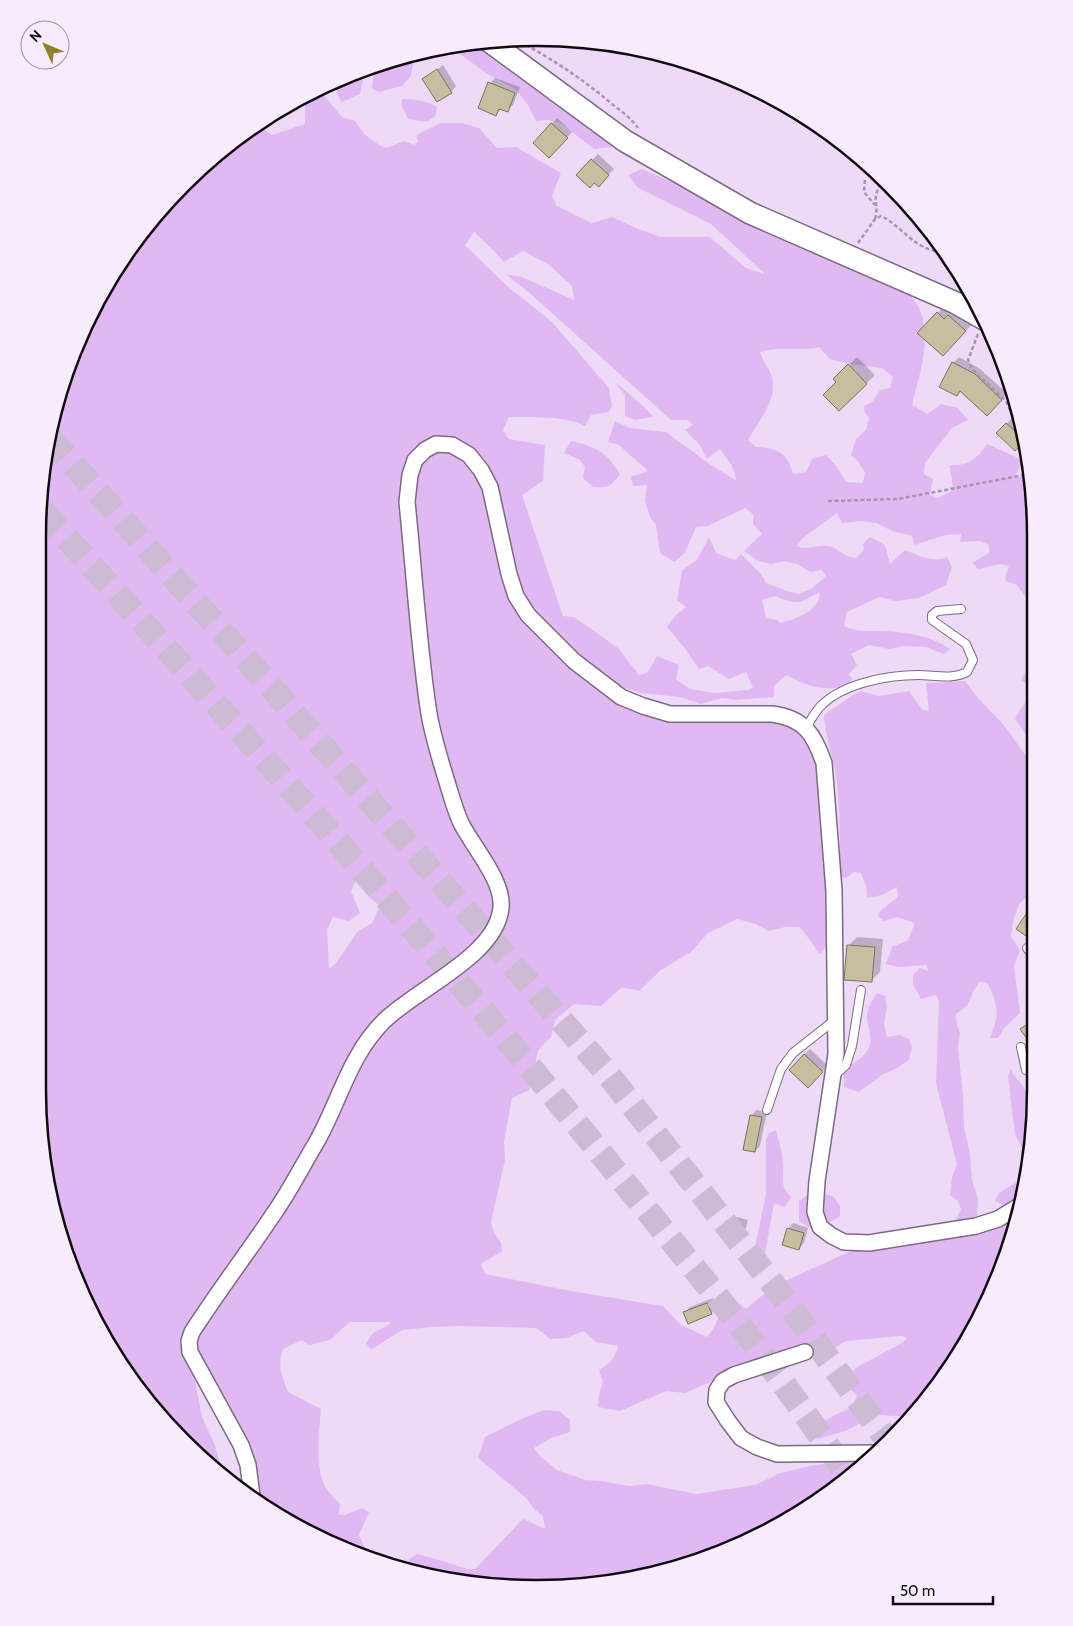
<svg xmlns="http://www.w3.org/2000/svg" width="1073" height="1626" font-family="Cabin,sans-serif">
<rect width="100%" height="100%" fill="#eedaf7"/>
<!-- green -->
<g fill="#e0b9f2" fill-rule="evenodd">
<polygon points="482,42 607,139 611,147 594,149 561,123 547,120 536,121 528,105 515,89 489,75 450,47"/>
<polygon points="419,53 413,63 411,76 402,86 379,92 372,89 373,78 379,65 408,54"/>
<path d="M360 72 363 81 360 94 342 102C336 94 335 89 339 81Z"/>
<path d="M312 92H321L342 117 355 121C363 134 372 142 386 148L404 141 414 145 418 142 416 135 440 123H462L479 128 497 148 516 147 561 173 552 196 557 206 592 223 612 217 636 228 661 237H710L746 268 765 274 711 224 638 188 628 175 642 169 681 186 750 224 909 294C913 299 918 305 920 310 932 342 919 375 912 405L928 414 941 404 958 408 968 420 952 428 925 463 924 474 933 479 930 495 938 498 952 491C954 482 950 475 950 465 970 466 976 459 987 444L1016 457 1022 462 1015 477 1030 476 1034 504V608L1017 585 1006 581 1005 578 1009 566 1000 564 978 569 972 563 989 553V545L980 541 960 542 961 534 946 535 914 545 912 536 892 531 876 523 861 521 842 523 837 513 803 538 797 546C808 551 817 544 829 546 839 548 844 557 856 558L864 550 863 544 870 537 885 545 890 564 905 550C920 556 932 563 947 557L952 567 946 585 919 598 896 601 879 597 847 612 844 626C857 632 869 631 883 631 906 632 930 635 950 649L944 654 926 647 904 646 889 649 869 645 851 654 857 665 849 674 852 679 849 686C819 691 813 688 786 675L774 686V697L736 700 722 698 701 704 680 697 641 693 619 686 618 700 780 722 797 732 815 755 822 782 828 872V945L820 954C812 945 808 935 799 927H785L768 931 756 924 737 919 708 933 691 952 661 970 639 991 622 987 601 1006 574 1004 555 1020 551 1037 538 1050 535 1067 529 1090 512 1098 504 1141 505 1160 491 1222 494 1233 501 1243 502 1251 481 1264 485 1274 571 1291 663 1306 681 1325 707 1337 713 1329 724 1307 736 1301 746 1309 772 1287 853 1250 1020 1211 984 1310 913 1417 877 1415 845 1431 818 1439 812 1432C824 1420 835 1414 852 1408L857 1395 840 1381 857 1367 902 1343 907 1338 901 1336 846 1341 828 1352 815 1349 738 1370 685 1393 666 1391 620 1411 598 1407 599 1394 603 1381 599 1370C610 1363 615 1359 618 1346L596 1342 584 1331 566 1338 550 1339 536 1328 457 1326 433 1327 402 1330 371 1350 366 1343 373 1333 390 1324 389 1322H350L330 1340 309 1345 302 1340 283 1349C277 1364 282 1377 288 1392L321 1409C319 1430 315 1468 325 1486 329 1493 335 1498 340 1504L339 1514 345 1515 362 1508 369 1512 359 1535 370 1558 346 1551 256 1499 204 1377 194 1376 202 1417 215 1445 223 1476 162 1419 122 1367 64 1250 42 1155V471L55 407 89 316 162 207 233 140 258 125 272 135 305 124V106L298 100ZM474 232 493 250 504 262 523 251 548 264 572 286 574 300 522 277 506 274 533 296 671 420H688L693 425 685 430 699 444 707 459 720 449 732 466 737 481 711 465 666 432 630 428 615 421 608 442 619 445 648 471 631 477 633 486 647 485 645 501 650 517 656 525 660 553 674 562 685 553 696 527 708 526 745 508 753 514V524L762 534 744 551 758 561 771 564 785 561 797 564 810 572 822 570 826 576 811 589 799 594 790 592 766 583 761 574 741 554 735 560 716 553 709 537 697 560 682 570 677 600 686 607 675 616 667 627 683 646 699 669 708 666 729 679 746 672 753 688 748 690 715 693 690 689 676 679 679 665 657 656 647 673 639 675 618 648 574 617 563 616 522 495 543 481 545 445 509 439 503 430 509 417C534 418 562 415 585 426L591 415 609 412 612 406 609 388 552 322 507 286 465 245ZM819 347 830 359 850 364 882 368 893 377 890 388 880 390 873 401 864 406V411L869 418 866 430 856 439 851 455 857 460 865 472 863 483 846 482 837 467 826 455 812 459 806 472 793 474C788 452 777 448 756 447L748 440C758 422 778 399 772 377 770 370 763 362 760 352 779 346 800 352 819 347ZM820 592C820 611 797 618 781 623L777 620 766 618 762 600 775 596C798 606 799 603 820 592ZM359 875 370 898 380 906 372 923 357 932 336 963 329 969 327 930 333 917 349 921 360 913 351 891Z"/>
<path d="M402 99C414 99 428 101 437 107L435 117 426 122 408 119 402 106Z"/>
<path d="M615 383C620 385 651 412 653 417L635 420 625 416V395Z"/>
<path d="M571 441C596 447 606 451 620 474 610 487 609 488 593 487L583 478 585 467 580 460 564 453Z"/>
<polygon points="1034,662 1034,689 1021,680 1028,667"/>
<path d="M965 681 979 699 1004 725 1033 766 1032 896 1029 895 1019 904 1013 922 1011 937 1020 950 1014 966 1020 1013 1004 1028 998 1038H990C999 1016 999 1006 988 984L980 981 973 992 967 1006 956 1014V1020L960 1034 958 1046 963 1097 964 1127 970 1154 972 1180 978 1199 977 1216 955 1221 961 1209 958 1201 950 1195 952 1177 957 1165 936 1083 939 1002 936 995 921 999 913 984V975L920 968 929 971 926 965 898 967 886 964 892 947 908 940 915 923 897 917 884 921 878 916 881 910 898 897 897 887 882 895 867 898 866 886 861 873 854 872 846 878 839 876C841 843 840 810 836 776 833 755 825 736 824 715L853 695 861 691 878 696 909 691 922 709 929 711 926 683Z"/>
<polygon points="1034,690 1033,746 1015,718"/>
<path d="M877 993 885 996 887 1008 884 1023 887 1037 899 1035 909 1039 912 1048 909 1060 895 1069 882 1075 859 1092 844 1087 843 1071C851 1064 866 1057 869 1047 873 1037 868 1028 867 1019 866 1009 872 1001 877 993Z"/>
<path d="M1011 1069C1014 1078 1022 1083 1026 1091 1036 1108 1032 1152 1028 1171 1027 1158 1022 1146 1015 1135L1008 1077Z"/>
<path d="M776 1130C778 1140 782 1150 783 1161 785 1176 778 1185 791 1197L785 1207 774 1203 762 1270H757L753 1257 766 1194V1139L769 1133Z"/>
<polygon points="1028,1172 1023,1195 1007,1207 995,1201 999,1193 1019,1181"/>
<polygon points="820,1193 833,1196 840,1206 840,1217 822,1226 810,1228 799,1221 799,1201 809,1194"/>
<polygon points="544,1410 559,1411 570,1420 570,1432 551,1438 534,1448 540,1456 557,1470 585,1480 601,1481 629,1486 647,1484 696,1494 755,1485 780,1473 810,1466 839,1461 863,1464 840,1485 786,1522 697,1562 634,1579 504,1587 439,1579 408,1569 409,1559 417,1554 443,1561 467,1569 475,1569 523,1519 545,1529 543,1516 533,1508 526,1498 478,1458 485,1437 519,1420"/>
</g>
<!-- shadow -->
<g fill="#0003">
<polygon points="443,65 456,86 451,92 424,79"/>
<polygon points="495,78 520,87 513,105 507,111 502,108 496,114 490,83"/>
<polygon points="557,118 572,132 555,151 534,143"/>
<polygon points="598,154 614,169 598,185 578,175"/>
<polygon points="946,304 974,322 952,346 938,313"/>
<polygon points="857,357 875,375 839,410 838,382 835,379"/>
<polygon points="959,357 980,369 1007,393 987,415 961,390 957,394 953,363"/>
<polygon points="1012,418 1022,427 1024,441 1015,450 998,433"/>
<polygon points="857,937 883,939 880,972 871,981 849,945"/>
<polygon points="810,1049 828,1066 808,1086 790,1070"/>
<polygon points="756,1110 767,1112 760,1146 755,1151 751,1116"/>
<polygon points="733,1216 748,1220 745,1232 739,1237 724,1233 727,1221"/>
<polygon points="793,1223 808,1228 804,1243 798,1249 788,1229"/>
<polygon points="713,1298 716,1308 711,1313 685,1312 690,1307"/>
</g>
<!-- building -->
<g fill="#c5bf9f" stroke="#7a7556">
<polygon points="437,69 452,93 437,102 422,79"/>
<polygon points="488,82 515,93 508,112 499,109 496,116 478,108"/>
<polygon points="551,123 568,138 549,158 533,143"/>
<polygon points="591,159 609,175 599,187 594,183 590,188 576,175"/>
<polygon points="937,312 944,319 948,315 966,331 943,356 917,333"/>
<polygon points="952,362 975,374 1002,400 987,416 960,391 957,396 939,387"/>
<polygon points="848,364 867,384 839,411 823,395 836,382 833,379"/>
<polygon points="1006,423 1024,439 1024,442 1015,451 996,433"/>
<polygon points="1032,905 1032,940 1016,929"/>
<polygon points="847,945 875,947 872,982 844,980"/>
<polygon points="1032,1021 1032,1046 1020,1029"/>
<polygon points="804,1054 823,1072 808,1088 789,1070"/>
<polygon points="750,1115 762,1117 755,1152 743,1150"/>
<polygon points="726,1221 743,1226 739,1239 722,1234"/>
<polygon points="787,1228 804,1233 799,1250 782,1245"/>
<polygon points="707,1303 712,1314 688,1324 683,1312"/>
</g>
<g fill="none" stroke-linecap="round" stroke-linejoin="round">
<!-- trunk-tunnel -->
<g stroke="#cdbbd5" stroke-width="25" stroke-dasharray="25 12" stroke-linecap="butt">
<polyline points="49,437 277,694 607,1073 780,1293 888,1441"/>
<path d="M42 511C236 725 429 941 611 1166 653 1218 696 1270 738 1323 777 1373 813 1425 849 1477"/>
</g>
<defs>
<g id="service">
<path d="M806 728C811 720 816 709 824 703 846 683 889 675 918 675 935 675 951 680 967 672L973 660 966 644 932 620V615L937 611 961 609"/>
<polyline points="1027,948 1032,955"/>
<polyline points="1021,1047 1026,1070 1032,1068"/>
<polyline points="834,1076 846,1065 852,1046 861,990"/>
<polyline points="767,1110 781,1069 793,1053 836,1019"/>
</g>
<g id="minor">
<polyline points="805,1352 734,1375 723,1381 717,1390 716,1402 728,1421 741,1438 757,1447 777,1454 875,1453"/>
<path d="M252 1496 248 1465 241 1445 190 1352 189 1341 192 1332C219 1290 249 1251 277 1209 291 1188 303 1165 316 1143 339 1103 349 1056 383 1022 415 989 496 957 501 908 504 881 473 847 461 823 455 810 451 795 447 782 440 759 431 731 428 707 418 639 414 570 407 502L410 475 415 460 425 450 436 444 452 445 469 455 481 470 490 487 509 574 516 596 528 615 574 661 621 697 643 706 670 714H772C804 718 814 734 824 763L834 891 836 1054 817 1181 815 1212 820 1227 832 1236 844 1242 869 1243 976 1226 998 1219 1021 1205"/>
</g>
<polyline id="secondary" points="489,41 625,141 750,213 956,303 986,320"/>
</defs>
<!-- service casing -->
<use href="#service" stroke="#7c6a84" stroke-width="10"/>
<!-- minor casing -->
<use href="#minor" stroke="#7c6a84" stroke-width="18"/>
<!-- secondary casing -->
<use href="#secondary" stroke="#7c6a84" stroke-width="24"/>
<!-- path -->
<g stroke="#a797ae" stroke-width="2.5" stroke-dasharray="4 2.5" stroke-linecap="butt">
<path d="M526 45C557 62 585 81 612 104 621 111 631 118 638 128"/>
<polyline points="865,180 864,192 875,205"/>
<path d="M875 219C880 203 869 198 884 181"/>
<path d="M858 243 875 219 881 216C901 225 918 254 944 251"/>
<polyline points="978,334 968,360 973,370 1006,401 1013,417 1022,426"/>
<polyline points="828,501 898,499 1029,474"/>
</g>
<!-- service -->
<use href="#service" stroke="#fff" stroke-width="8"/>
<!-- minor -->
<use href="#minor" stroke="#fff" stroke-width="15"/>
<!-- secondary -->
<use href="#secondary" stroke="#fff" stroke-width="21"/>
</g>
<!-- crop -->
<path d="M0 0H1073V1626H0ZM536 46H537A490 490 0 0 1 1027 536V1090A490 490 0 0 1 537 1580H536A490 490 0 0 1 46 1090V536A490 490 0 0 1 536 46Z" fill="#f7ebfc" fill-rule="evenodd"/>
<path fill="none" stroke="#100a13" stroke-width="2.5" d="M536 46H537A490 490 0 0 1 1027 536V1090A490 490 0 0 1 537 1580H536A490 490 0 0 1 46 1090V536A490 490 0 0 1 536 46Z"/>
<!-- north arrow -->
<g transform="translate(45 45) rotate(314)"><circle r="24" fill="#f7ebfc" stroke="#9b919f"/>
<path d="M0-4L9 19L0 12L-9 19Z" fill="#908027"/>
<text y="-8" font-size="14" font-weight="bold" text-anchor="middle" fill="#100a13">N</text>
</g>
<!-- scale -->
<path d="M893 1596v8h100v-8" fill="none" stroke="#100a13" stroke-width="2.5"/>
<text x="900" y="1596" font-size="15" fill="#100a13" stroke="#f7ebfc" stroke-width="4" paint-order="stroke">50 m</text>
</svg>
